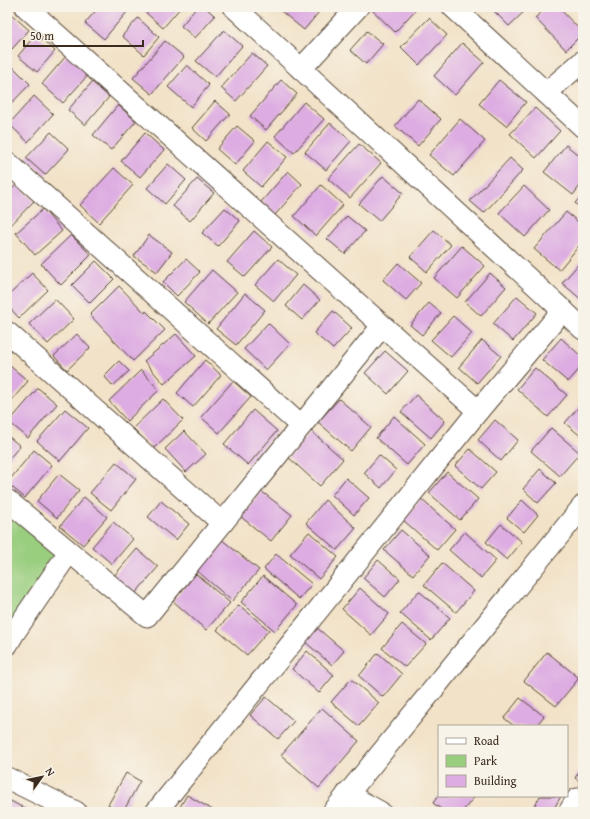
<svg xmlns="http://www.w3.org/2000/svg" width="590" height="819" font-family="'Gentium Book Plus',serif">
<rect width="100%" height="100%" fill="#f7f3e8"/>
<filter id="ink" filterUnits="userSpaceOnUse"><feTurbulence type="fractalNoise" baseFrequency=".025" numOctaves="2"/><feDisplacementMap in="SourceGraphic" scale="8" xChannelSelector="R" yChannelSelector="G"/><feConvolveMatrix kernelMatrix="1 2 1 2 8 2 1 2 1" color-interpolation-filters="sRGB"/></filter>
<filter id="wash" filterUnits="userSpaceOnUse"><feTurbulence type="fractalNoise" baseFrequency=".012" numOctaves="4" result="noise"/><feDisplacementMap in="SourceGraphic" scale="16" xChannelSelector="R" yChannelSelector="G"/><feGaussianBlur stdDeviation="0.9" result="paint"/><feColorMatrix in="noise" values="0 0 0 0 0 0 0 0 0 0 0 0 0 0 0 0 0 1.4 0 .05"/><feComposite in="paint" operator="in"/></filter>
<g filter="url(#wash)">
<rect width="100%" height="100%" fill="#f2e2c7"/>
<!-- green -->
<polygon fill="#9ace7f" stroke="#6a7c4e" points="7,501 69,552 7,629"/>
<g id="blocks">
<!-- building -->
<g fill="#ddace2">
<polygon points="99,7 122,7 127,12 104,39 85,23"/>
<polygon points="147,7 181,7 163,28 144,11"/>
<polygon points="197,7 205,7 215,16 195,38 181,26"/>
<polygon points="276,7 323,7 304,30"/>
<polygon points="369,7 418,7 395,32"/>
<polygon points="490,7 529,7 509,26"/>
<polygon points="547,7 558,7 583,33 566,50 535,18"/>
<polygon points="11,14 29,30 12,49 7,44 7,18"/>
<polygon points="138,18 159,37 144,55 122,36"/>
<polygon points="429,18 447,35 419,65 401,47"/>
<polygon points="224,30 242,46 215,77 196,61"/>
<polygon points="367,31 383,44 366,64 350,50"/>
<polygon points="36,34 55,51 37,72 18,56"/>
<polygon points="165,41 184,57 152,94 133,78"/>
<polygon points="462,43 484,62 455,95 434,76"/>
<polygon points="252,53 267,66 236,101 221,88"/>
<polygon points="67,55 89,74 63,103 42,84"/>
<polygon points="11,65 30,84 7,108 7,69"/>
<polygon points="187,65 209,85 191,107 168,87"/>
<polygon points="583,71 583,85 576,79"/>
<polygon points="281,80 297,94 266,130 250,116"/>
<polygon points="499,80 526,102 506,126 479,104"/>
<polygon points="92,82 109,97 85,125 68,110"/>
<polygon points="34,96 53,114 28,142 9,124"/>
<polygon points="418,99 441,119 418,146 395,126"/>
<polygon points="215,101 230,114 206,141 192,128"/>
<polygon points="304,102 324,119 294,153 275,136"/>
<polygon points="118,105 136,121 111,150 93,135"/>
<polygon points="535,108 560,131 536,158 510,134"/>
<polygon points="460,119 485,141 454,176 429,155"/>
<polygon points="330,123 351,141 326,170 305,152"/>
<polygon points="237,126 255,141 235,165 217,149"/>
<polygon points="51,132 69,149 45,175 26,158"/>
<polygon points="145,133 164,150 140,177 121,161"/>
<polygon points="268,141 287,157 261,187 243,171"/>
<polygon points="359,144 381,163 350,198 328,179"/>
<polygon points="566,145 583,159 583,182 573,195 544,172"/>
<polygon points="510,158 523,170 484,213 470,201"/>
<polygon points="168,164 186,180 165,204 147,188"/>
<polygon points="114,168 133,185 99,223 80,205"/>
<polygon points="288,171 302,184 275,215 261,202"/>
<polygon points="383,176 403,193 379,221 359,204"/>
<polygon points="7,177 11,181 7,185"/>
<polygon points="197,179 214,193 190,221 173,206"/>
<polygon points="17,184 34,201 7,229 7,194"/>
<polygon points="321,185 343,205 316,236 294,216"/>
<polygon points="524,186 549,210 525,237 499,213"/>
<polygon points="583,194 583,210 575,203"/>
<polygon points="225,208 240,221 218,246 202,233"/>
<polygon points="43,209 62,231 35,255 16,233"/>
<polygon points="566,212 583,226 583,241 559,270 534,249"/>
<polygon points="347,216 365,231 345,254 327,239"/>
<polygon points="434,230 451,245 427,272 410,257"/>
<polygon points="254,231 272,247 245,277 227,262"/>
<polygon points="71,235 91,255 61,285 41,264"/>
<polygon points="149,235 172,252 157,272 134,256"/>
<polygon points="462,246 485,266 457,298 434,278"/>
<polygon points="186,259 200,272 177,296 163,282"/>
<polygon points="278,259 296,275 274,301 255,285"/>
<polygon points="583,259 583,301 562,283"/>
<polygon points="96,261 114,279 90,303 72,285"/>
<polygon points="398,263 421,283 406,300 383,280"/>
<polygon points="212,270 237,292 208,324 184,302"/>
<polygon points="32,273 48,290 19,318 7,305 7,297"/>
<polygon points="490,273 506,287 481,316 465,302"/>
<polygon points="303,285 320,300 302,320 286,306"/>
<polygon points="119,286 145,313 146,311 165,330 133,361 90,315"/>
<polygon points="245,293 265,310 236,345 216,329"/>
<polygon points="517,296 537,313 513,341 493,324"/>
<polygon points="55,299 74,319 48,344 29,324"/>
<polygon points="429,303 441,313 422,335 410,325"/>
<polygon points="333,311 352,328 333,349 314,333"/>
<polygon points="453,316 472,333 451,357 431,340"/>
<polygon points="268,323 290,344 266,370 244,349"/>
<polygon points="77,334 90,348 67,370 54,356"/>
<polygon points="176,334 196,356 164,384 144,361"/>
<polygon points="561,338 583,358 583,365 568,382 542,360"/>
<polygon points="482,340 501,356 477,383 459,367"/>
<polygon points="385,351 408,371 388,394 365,373"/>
<polygon points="205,360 221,375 193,407 177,393"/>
<polygon points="119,361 129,371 113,386 104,376"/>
<polygon points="10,366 28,381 7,406 7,370"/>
<polygon points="535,368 567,395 548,417 517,389"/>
<polygon points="141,370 159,390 127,421 109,401"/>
<polygon points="233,381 251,397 219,433 201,417"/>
<polygon points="38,388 57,404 28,438 9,422"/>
<polygon points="416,395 445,421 431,438 401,412"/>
<polygon points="163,399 183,420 153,449 133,428"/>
<polygon points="339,399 371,427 351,451 318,422"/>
<polygon points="583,402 583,438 565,423"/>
<polygon points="65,409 88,428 60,461 37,441"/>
<polygon points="253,410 277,431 248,465 224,444"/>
<polygon points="394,416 425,444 407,465 376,438"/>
<polygon points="495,420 518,440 501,461 478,440"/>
<polygon points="551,428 580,453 560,476 531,451"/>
<polygon points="184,431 206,454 186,472 165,449"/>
<polygon points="311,431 343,459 320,486 288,457"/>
<polygon points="7,435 20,446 7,461"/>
<polygon points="470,449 496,472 481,489 455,466"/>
<polygon points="34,450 52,465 25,498 7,483"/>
<polygon points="379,455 396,470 381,488 364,473"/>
<polygon points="116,462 136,479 111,510 90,493"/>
<polygon points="540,469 556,483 538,503 523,489"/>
<polygon points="447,472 478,499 460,520 429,493"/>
<polygon points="59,474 79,490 57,518 37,501"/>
<polygon points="346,478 369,498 354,515 332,495"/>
<polygon points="261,491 292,515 271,541 241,517"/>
<polygon points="84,497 107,517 83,545 60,526"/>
<polygon points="421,499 455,529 437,550 403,520"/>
<polygon points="325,500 356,528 337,550 306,523"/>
<polygon points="522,500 538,515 524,532 507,518"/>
<polygon points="161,501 189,524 176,540 148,517"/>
<polygon points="113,522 133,539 112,564 92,547"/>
<polygon points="501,524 522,542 507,560 486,542"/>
<polygon points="401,530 430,555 413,575 384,550"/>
<polygon points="309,532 338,557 319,579 290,554"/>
<polygon points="465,532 496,560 481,578 449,550"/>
<polygon points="221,539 259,570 232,601 195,569"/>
<polygon points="137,549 158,567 134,595 113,577"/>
<polygon points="276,554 312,584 299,599 264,569"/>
<polygon points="378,560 400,579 385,597 363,578"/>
<polygon points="442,563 474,591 456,612 424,585"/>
<polygon points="196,574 230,603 206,630 173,601"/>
<polygon points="263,576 297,605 275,631 241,602"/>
<polygon points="360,588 389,614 371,635 342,609"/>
<polygon points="419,591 450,618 431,640 400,613"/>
<polygon points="239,605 269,630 247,655 217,630"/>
<polygon points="402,624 426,644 405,667 382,648"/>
<polygon points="316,627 344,651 332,665 304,641"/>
<polygon points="307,651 334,675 319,693 292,669"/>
<polygon points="547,652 579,678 556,706 524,681"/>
<polygon points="378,653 402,674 383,697 359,676"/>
<polygon points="351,679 379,703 359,726 331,702"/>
<polygon points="266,697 294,721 278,739 250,715"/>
<polygon points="520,698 544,716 536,726 514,726 504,718"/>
<polygon points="322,708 359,741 319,788 281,755"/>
<polygon points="581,768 583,769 583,789 579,786 581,782 575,778"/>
<polygon points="126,773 140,781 123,812 119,812 108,805"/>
<polygon points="187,795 216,812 177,812"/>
<polygon points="438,796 475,796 462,812 445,812 433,803"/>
<polygon points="540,796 561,796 552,812 531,812"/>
<polygon points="7,799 31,812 7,812"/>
</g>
</g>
</g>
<g filter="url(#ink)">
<use href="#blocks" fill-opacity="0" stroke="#564637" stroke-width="1"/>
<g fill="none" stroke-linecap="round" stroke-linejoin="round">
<defs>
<g id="minor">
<polyline points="26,7 478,411"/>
<polyline points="234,7 583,329"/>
<polyline points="453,7 583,127"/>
<polyline points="301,69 358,7"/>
<polyline points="546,93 583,61"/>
<polyline points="7,162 301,426"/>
<polyline points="7,332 222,523"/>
<polyline points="7,500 147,616 382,326"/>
<polyline points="7,645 14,633 69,552"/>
<polyline points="7,778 76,812"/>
<polyline points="347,794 380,812"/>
<polyline points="156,812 478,411 563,310"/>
<polyline points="333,812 583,506"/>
<polyline points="569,812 577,799 583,802"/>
</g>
</defs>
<!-- minor casing -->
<use href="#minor" stroke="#564637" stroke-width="23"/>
<!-- minor -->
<use href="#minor" stroke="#fff" stroke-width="21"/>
</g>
</g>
<!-- margin -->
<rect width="590" height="819" fill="none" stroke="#f7f3e8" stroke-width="24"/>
<!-- legend -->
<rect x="438" y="725" width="130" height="72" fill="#f7f3e8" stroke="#aca397"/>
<rect x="446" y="738" width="20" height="6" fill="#ffffff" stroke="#aca397"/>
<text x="474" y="745" font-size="12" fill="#3b2a1e">Road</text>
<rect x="446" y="755" width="20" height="12" fill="#9ace7f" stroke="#aca397"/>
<text x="474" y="765" font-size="12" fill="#3b2a1e">Park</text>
<rect x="446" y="775" width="20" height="12" fill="#ddace2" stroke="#aca397"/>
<text x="474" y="785" font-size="12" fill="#3b2a1e">Building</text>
<!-- north arrow -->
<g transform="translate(42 777) rotate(57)" stroke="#f7f3e8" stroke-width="3" paint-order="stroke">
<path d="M0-3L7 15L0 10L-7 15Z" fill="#3b2a1e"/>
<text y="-6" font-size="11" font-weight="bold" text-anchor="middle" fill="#3b2a1e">N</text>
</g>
<!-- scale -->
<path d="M24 40v6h119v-6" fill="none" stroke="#3b2a1e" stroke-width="2"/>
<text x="30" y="40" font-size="12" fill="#3b2a1e" stroke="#f7f3e8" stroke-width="3" paint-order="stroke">50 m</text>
</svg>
